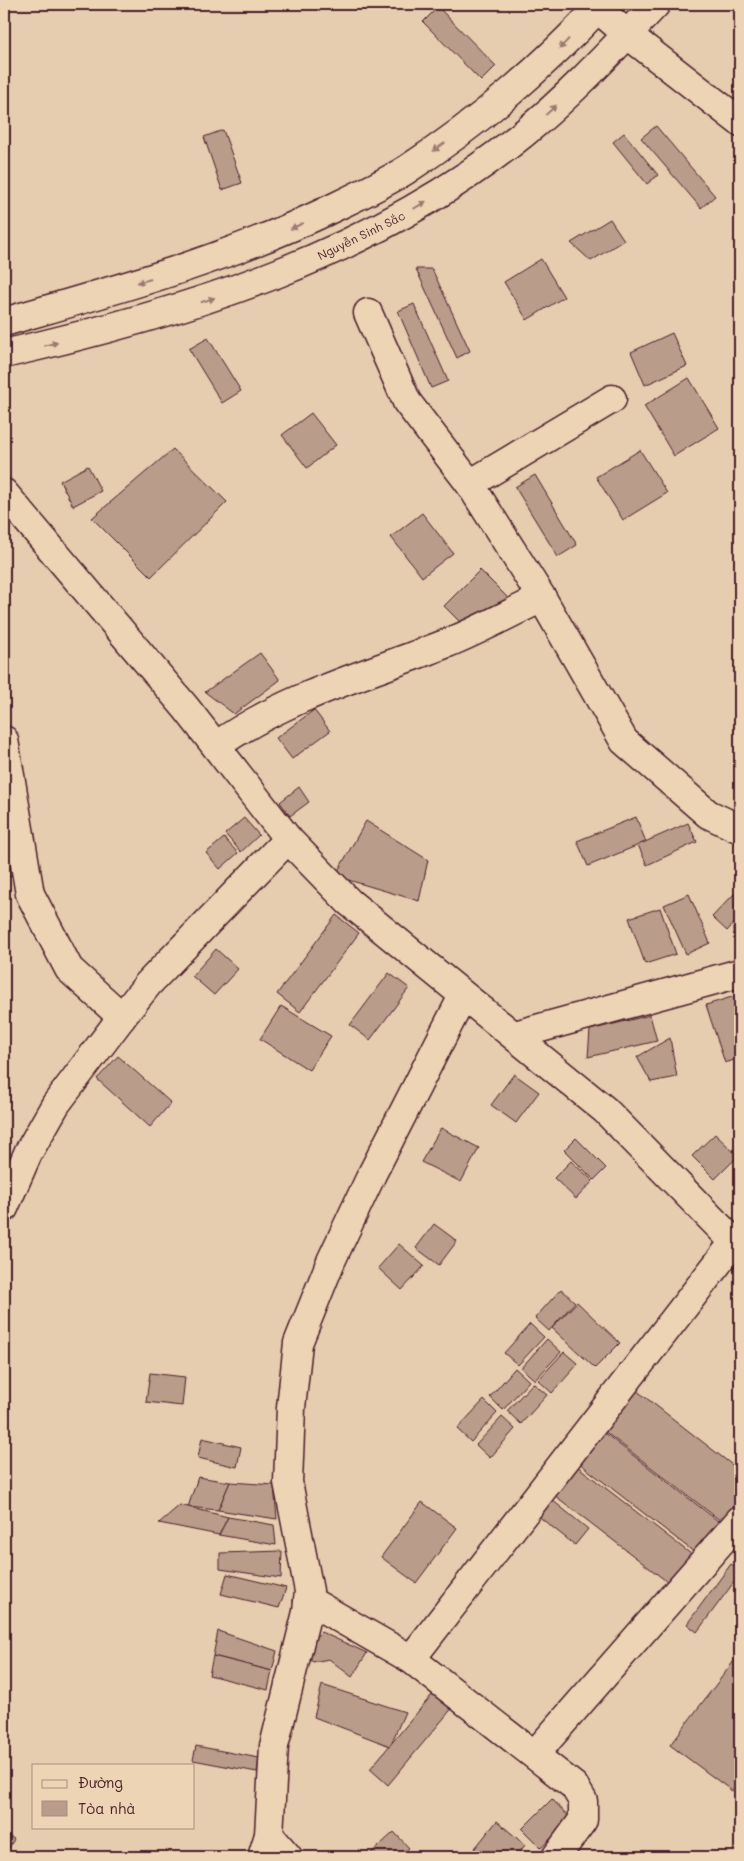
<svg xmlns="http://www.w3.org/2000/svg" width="744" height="1861" font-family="Mali,sans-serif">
<rect width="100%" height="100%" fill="#e6cdaf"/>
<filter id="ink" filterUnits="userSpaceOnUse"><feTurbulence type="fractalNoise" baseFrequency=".02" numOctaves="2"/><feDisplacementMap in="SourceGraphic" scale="10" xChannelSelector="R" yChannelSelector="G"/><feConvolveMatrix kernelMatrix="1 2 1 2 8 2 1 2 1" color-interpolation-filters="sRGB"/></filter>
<g filter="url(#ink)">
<!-- building -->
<g fill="#ba9c8a" stroke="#4a1f2b">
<polygon points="438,7 496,66 481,81 423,22"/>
<polygon points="656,126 715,196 701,208 641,138"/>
<polygon points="223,130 242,183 222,190 204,137"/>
<polygon points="624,133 658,175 647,184 613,142"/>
<polygon points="610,219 624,240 591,261 571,243"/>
<polygon points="541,259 564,297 527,320 504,282"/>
<polygon points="416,269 432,269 470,351 457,358"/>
<polygon points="414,304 448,381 431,388 398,311"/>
<polygon points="672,333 687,366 645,385 631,352"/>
<polygon points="208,338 241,391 222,403 189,349"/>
<polygon points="689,378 719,428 674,456 644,406"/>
<polygon points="311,413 336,445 307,468 282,435"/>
<polygon points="173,449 227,502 151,577 92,518"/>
<polygon points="640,450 667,493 623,520 596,477"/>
<polygon points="88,466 101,491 73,506 60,481"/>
<polygon points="535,475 577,545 558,557 515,487"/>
<polygon points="422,513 453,553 422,577 391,537"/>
<polygon points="480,570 510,600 464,626 444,606"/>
<polygon points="260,653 280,680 234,714 205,692"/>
<polygon points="314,710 330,731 292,759 276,738"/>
<polygon points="299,787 309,802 290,816 280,802"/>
<polygon points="636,817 646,842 588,866 577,841"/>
<polygon points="244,818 259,835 241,852 225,834"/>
<polygon points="4,819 16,875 4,878"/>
<polygon points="366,821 428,860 419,901 335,876"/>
<polygon points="688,823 697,842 647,865 638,845"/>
<polygon points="224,838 238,853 220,869 206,853"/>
<polygon points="689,894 710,943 686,954 664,905"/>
<polygon points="734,894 740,900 740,917 727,931 712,917"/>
<polygon points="660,908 676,954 645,964 629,918"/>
<polygon points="336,915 359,933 300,1012 277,994"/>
<polygon points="216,949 238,969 214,995 192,976"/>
<polygon points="389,973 409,988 370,1040 350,1025"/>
<polygon points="735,996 740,1013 740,1058 725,1063 706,1005"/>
<polygon points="281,1006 331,1036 309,1070 260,1039"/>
<polygon points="650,1015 657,1041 588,1057 590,1030"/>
<polygon points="670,1038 677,1077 651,1082 637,1057"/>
<polygon points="118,1056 171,1103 150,1127 97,1079"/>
<polygon points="514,1074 539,1092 516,1123 491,1105"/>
<polygon points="441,1128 479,1148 461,1182 421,1162"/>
<polygon points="715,1134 738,1156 715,1179 692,1156"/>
<polygon points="576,1138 606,1168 594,1180 564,1150"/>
<polygon points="571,1161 593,1181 576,1199 554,1178"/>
<polygon points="434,1224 457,1241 439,1265 416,1248"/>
<polygon points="399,1244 424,1266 402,1290 378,1268"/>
<polygon points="561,1289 575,1302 549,1331 535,1318"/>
<polygon points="577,1302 620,1343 595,1368 552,1328"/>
<polygon points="530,1324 544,1337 518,1365 504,1353"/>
<polygon points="547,1339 561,1352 535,1380 521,1368"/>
<polygon points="564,1352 578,1364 552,1393 538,1380"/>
<polygon points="515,1368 529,1381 503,1410 490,1397"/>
<polygon points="150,1373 185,1377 182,1406 146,1402"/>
<polygon points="533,1383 547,1395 521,1424 507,1411"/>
<polygon points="627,1383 740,1471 740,1514 730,1528 595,1424"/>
<polygon points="484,1400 497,1413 471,1442 457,1429"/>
<polygon points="502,1417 515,1429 490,1458 476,1445"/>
<polygon points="594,1425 727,1528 703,1559 570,1456"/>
<polygon points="202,1438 241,1447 237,1467 198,1458"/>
<polygon points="568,1459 700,1561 678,1590 545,1488"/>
<polygon points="198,1477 230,1482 218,1510 188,1507"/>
<polygon points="230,1482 274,1485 277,1519 218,1510"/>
<polygon points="542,1492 588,1529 575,1545 528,1508"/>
<polygon points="422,1502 457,1528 416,1583 381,1557"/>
<polygon points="180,1505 228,1517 219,1535 159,1523"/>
<polygon points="228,1517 274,1525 276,1545 219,1535"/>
<polygon points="282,1551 281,1578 220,1569 220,1553"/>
<polygon points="731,1564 740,1571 740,1574 697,1632 687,1624"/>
<polygon points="227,1574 286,1588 279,1608 221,1594"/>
<polygon points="218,1631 277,1651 272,1671 213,1656"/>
<polygon points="321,1632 367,1653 352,1677 329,1659 313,1662 300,1652"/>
<polygon points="740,1653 740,1780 732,1791 670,1745"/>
<polygon points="213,1656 272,1671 268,1690 209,1675"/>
<polygon points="322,1685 405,1712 390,1746 314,1717"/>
<polygon points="436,1690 454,1706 388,1785 370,1769"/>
<polygon points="196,1746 259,1758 257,1772 193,1760"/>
<polygon points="552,1799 571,1819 541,1848 522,1829"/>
<polygon points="497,1821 525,1845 516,1857 478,1857 471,1853"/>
<polygon points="394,1832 409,1848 399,1857 367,1857"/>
<polygon points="4,1833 14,1839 4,1857"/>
</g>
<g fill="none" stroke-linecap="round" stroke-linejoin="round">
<defs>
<g id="minor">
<polyline points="627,34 740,122"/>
<polyline points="368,313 407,402 470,484 542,598 624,741 708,814 740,829"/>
<polyline points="470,484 612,399"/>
<polyline points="4,493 186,708 288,839 349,902 605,1110 740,1248"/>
<polyline points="4,740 30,894 69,969 122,1017"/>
<path d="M216 746C284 697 368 674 445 644 478 631 510 613 542 598"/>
<polyline points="515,1035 740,973"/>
<polyline points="4,1208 28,1153 56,1104 122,1017 148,984 288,839"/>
<polyline points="308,1600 411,1659 574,1786 583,1801 583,1820 556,1857"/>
<polyline points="411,1659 735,1241"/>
<polyline points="535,1754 740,1520"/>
<polyline points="269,1835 288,1857"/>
<polyline points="262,1857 269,1835 274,1746 307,1612 309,1591 288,1482 291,1408 298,1343 331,1261 372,1174 463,996"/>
</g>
<polyline id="major" points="598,9 627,34"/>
<g id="highway">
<path d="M4 322C118 289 232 258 339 205 362 194 385 183 406 170 481 121 541 69 602 4"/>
<path d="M4 354C188 312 374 255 523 134 571 95 614 48 656 4"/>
</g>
</defs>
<!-- minor casing -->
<use href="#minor" stroke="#4a1f2b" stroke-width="31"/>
<!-- major casing -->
<use href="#major" stroke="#4a1f2b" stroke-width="31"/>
<!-- highway casing -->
<use href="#highway" stroke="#4a1f2b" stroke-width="31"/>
<!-- minor -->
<use href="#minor" stroke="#edd4b5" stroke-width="28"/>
<!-- major -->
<use href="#major" stroke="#edd4b5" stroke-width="28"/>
<!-- highway -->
<use href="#highway" stroke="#edd4b5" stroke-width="28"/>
</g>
<!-- one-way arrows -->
<defs><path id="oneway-solid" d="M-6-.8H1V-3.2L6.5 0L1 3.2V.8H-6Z" transform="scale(1.25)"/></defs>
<g fill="#9c7a70">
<use href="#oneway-solid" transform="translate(564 44) rotate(133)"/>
<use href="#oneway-solid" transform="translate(551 110) rotate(-42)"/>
<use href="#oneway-solid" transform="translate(439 147) rotate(145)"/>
<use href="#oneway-solid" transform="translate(420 205) rotate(-31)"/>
<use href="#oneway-solid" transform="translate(297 226) rotate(155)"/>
<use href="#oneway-solid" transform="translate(144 281) rotate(164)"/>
<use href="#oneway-solid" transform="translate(208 300) rotate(-18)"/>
<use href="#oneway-solid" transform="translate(51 344) rotate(-13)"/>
</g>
</g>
<g text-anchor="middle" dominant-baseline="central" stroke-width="4" stroke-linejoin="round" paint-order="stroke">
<!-- street labels -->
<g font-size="12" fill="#4a1f2b" stroke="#edd4b5">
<text transform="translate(361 235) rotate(-26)">Nguyễn Sinh Sắc</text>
</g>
</g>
<!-- margin -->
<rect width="744" height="1861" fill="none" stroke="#edd4b5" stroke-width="20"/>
<rect x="10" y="10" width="724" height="1841" fill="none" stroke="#4a1f2b" stroke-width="2" filter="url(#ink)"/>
<!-- legend -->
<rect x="32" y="1764" width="162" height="65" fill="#edd4b5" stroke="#ac8c7e"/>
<rect x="42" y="1780" width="25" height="8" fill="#edd4b5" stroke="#ac8c7e"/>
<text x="78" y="1788" font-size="15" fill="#4a1f2b">Đường</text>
<rect x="42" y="1801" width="25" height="15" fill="#ba9c8a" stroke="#ac8c7e"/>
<text x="78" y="1814" font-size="15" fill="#4a1f2b">Tòa nhà</text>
</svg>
